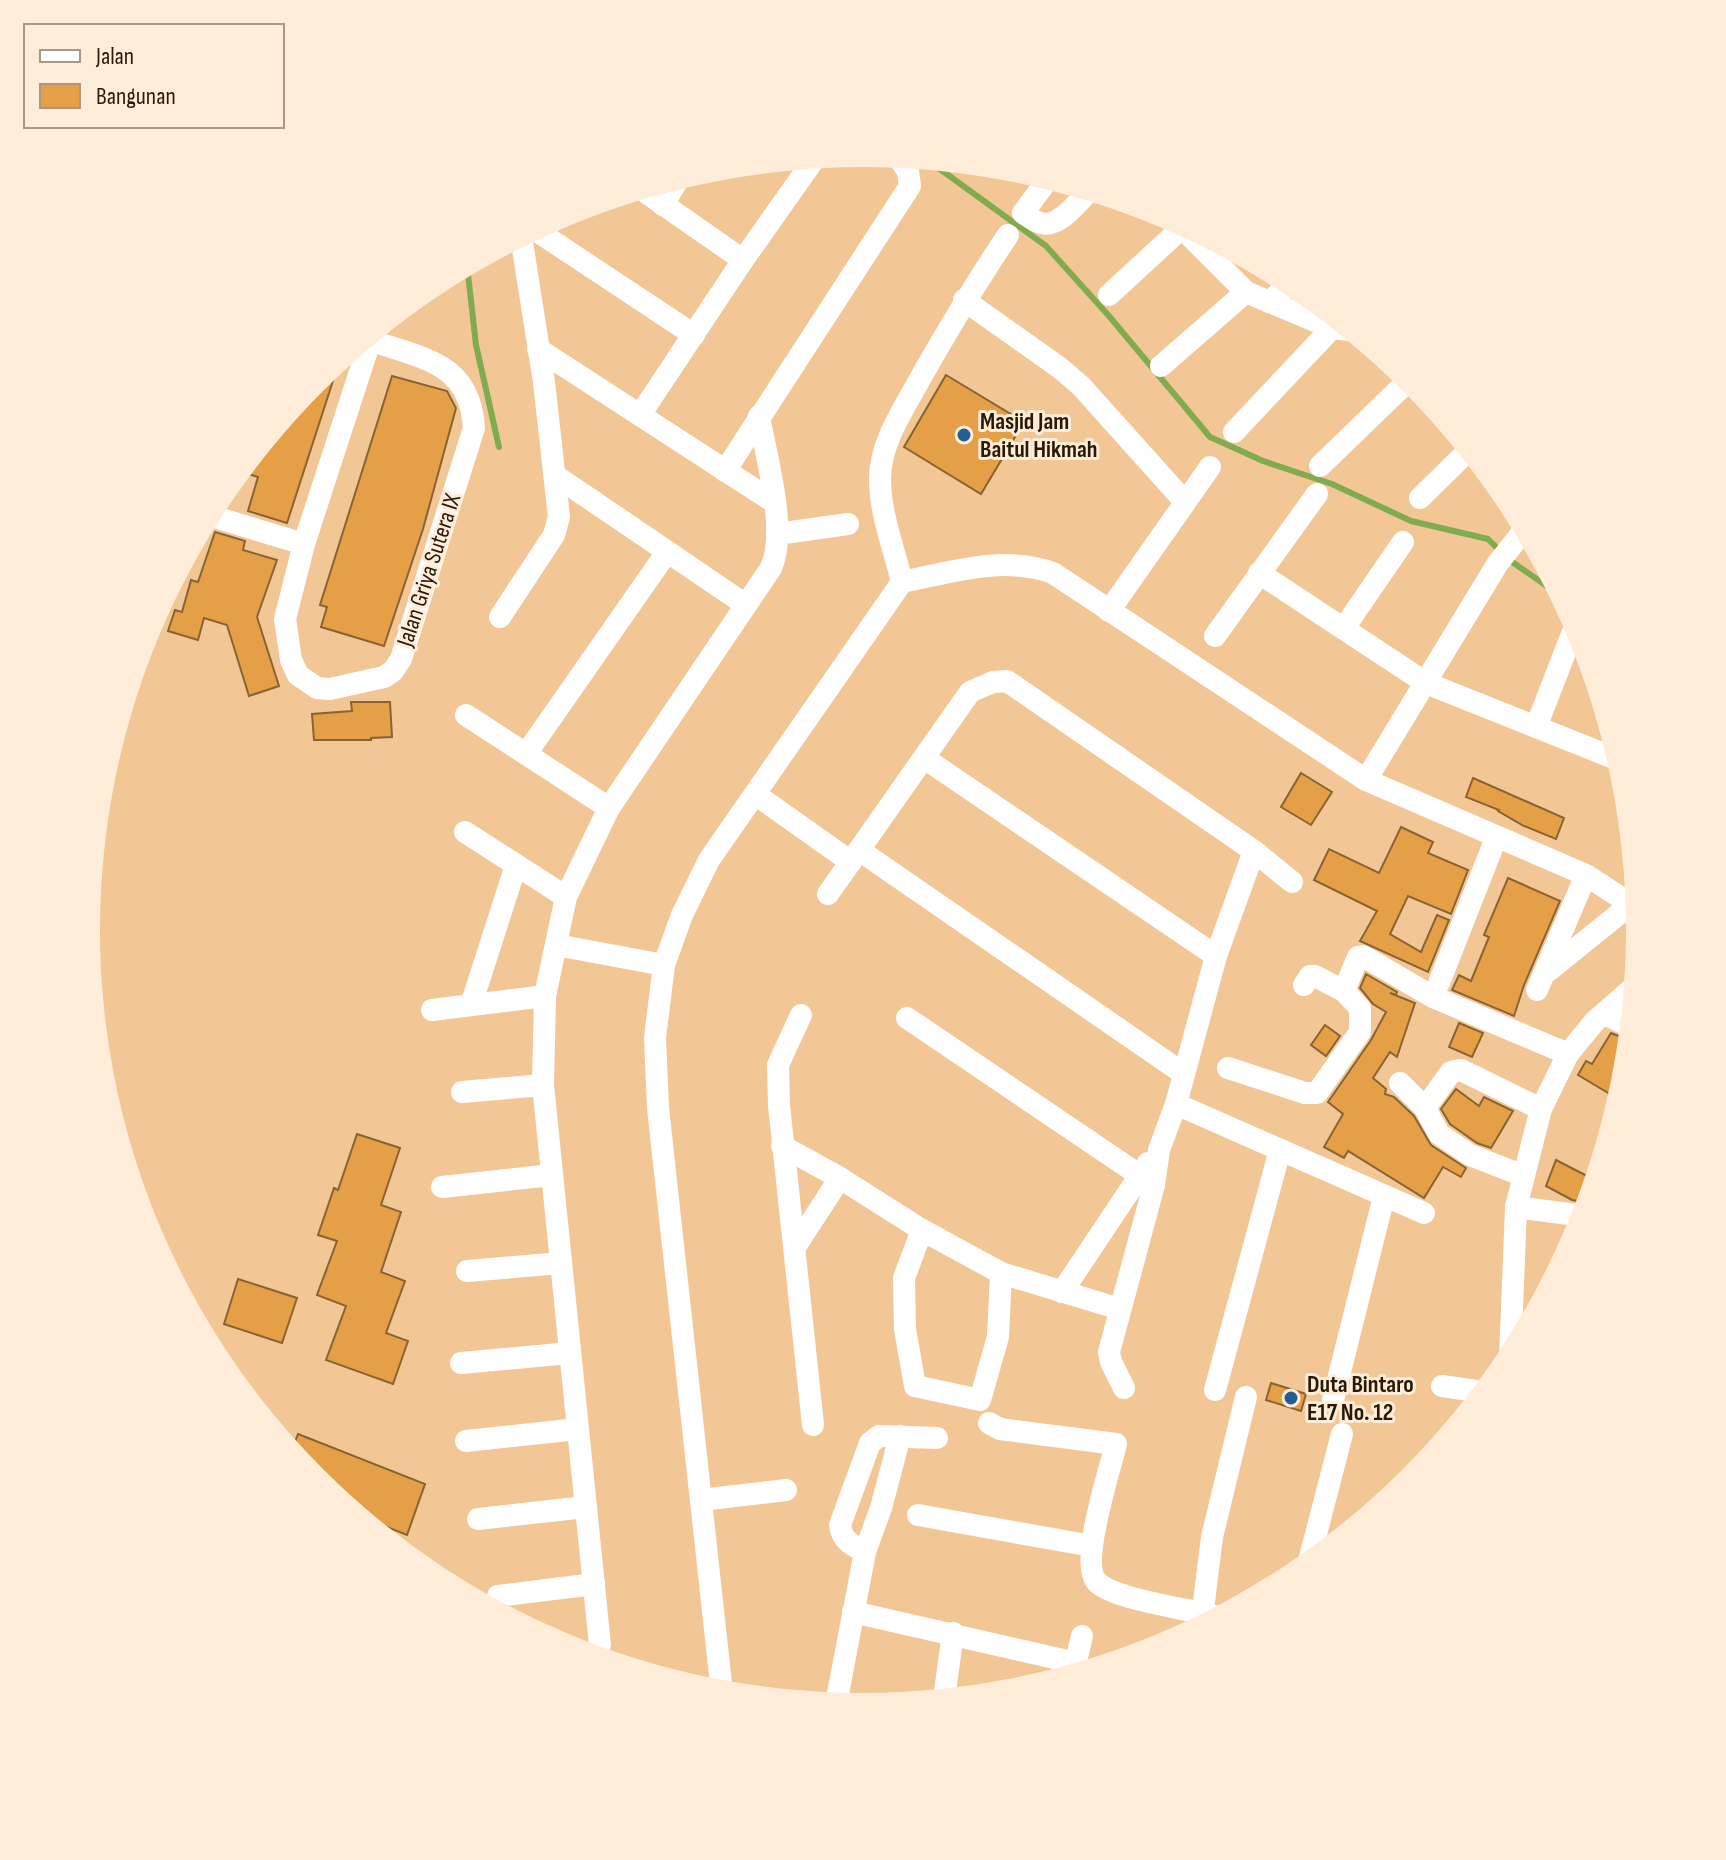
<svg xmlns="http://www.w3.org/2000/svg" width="1726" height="1860" font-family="'Sofia Sans Condensed',sans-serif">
<rect width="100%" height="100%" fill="#f2c795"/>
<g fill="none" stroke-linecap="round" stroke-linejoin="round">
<!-- stream -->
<g stroke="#80ac4f" stroke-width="6">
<polyline points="926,159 1046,246 1109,316 1210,437 1263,461 1332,484 1411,521 1488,539 1500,551"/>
<polyline points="467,265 476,345 499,447"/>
<polyline points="1508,559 1561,596"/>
</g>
</g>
<!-- building -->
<g fill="#e5a047" stroke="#8a6333" stroke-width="2">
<polygon points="340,359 287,523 248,511 258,477 239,471 314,381"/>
<polygon points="946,375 1024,422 981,494 904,447"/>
<polygon points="392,376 447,391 456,408 423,529 384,646 321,627 327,607 320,605"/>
<polygon points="215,532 245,541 243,550 277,560 257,617 279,686 249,696 227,625 204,618 198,640 168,631 175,610 182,612 191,580 198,582"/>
<polygon points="351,702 390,702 392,737 371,738 371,740 314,740 312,714 352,711"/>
<polygon points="1301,773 1332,792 1311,825 1281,807"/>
<polygon points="1473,778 1564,818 1556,839 1524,826 1498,811 1499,810 1466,797"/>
<polygon points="1401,827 1433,842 1428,853 1468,870 1451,914 1408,896 1390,934 1421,952 1437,915 1449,920 1428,972 1360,941 1377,911 1314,880 1329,849 1379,873"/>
<polygon points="1508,878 1560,901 1524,985 1514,1016 1452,990 1459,975 1471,981 1489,937 1484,935"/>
<polygon points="1366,974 1397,992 1396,995 1390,993 1415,1003 1397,1057 1390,1052 1373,1078 1386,1089 1385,1094 1394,1097 1414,1116 1431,1145 1466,1168 1461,1177 1443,1167 1424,1198 1348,1151 1344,1158 1324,1147 1343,1114 1328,1102 1371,1040 1386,1012 1373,1004 1360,988"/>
<polygon points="1459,1023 1483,1033 1472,1057 1449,1047"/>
<polygon points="1325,1025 1340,1036 1326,1056 1311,1045"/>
<polygon points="1611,1033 1629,1040 1625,1082 1620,1100 1578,1075 1586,1061 1592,1064"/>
<polygon points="1456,1089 1479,1106 1484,1097 1513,1111 1491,1148 1477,1143 1450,1124 1441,1109"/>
<polygon points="357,1134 400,1148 381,1205 401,1212 381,1272 405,1281 386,1333 408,1341 393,1384 326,1360 346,1306 317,1295 337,1241 318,1235 334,1188 338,1190"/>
<polygon points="1556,1160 1595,1180 1588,1203 1572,1200 1546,1186"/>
<polygon points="238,1279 297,1298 282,1343 224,1324"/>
<polygon points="1271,1383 1306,1394 1301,1411 1266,1400"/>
<polygon points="298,1434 425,1484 407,1535 357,1515 313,1479 291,1452"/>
</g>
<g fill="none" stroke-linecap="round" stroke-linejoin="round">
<!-- minor -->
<g stroke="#fff" stroke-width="22">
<path d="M1049 178 1023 213C1028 216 1035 222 1041 223 1059 228 1078 202 1089 191"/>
<polyline points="641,189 743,260"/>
<polyline points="663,205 679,178"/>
<polyline points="1173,219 1246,292 1332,328 1350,330"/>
<polyline points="534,229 694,335"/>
<polyline points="1109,295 1185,225"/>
<polyline points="964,300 1060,368 1081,386 1185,502"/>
<polyline points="1269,302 1292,282"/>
<path d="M370 340C423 359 470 362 474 428L401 659 393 671 384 677 330 689 317 688 298 675 291 660 285 619 304 544 373 332"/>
<polyline points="538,349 774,502"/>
<polyline points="1161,366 1246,292"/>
<polyline points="640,415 743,260 815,158"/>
<polyline points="1234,432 1332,328"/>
<polyline points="1320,466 1410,379"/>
<polyline points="725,471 910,186 908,171 897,156"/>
<polyline points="556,476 746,605"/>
<polyline points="1420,498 1469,450"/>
<polyline points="208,515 304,544"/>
<polyline points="777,534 848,524"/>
<polyline points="1259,573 1426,683 1619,760"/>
<path d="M902 582C894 549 880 513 880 479 880 442 904 409 921 377 949 328 977 281 1008 235"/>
<polyline points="1109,611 1210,467"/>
<polyline points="500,617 554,535 559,517 544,382 521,236"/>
<polyline points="1344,628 1403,542"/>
<polyline points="1215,636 1317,494"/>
<polyline points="466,715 609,808"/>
<polyline points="1536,727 1576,624"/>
<polyline points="526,754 667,552"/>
<polyline points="924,758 1216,956"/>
<polyline points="1366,780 1498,563 1525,529"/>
<polyline points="755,794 851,862"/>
<polyline points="465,832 566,897"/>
<polyline points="859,850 1184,1074"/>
<polyline points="828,894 970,692 993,682 1007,681 1254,851 1292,882"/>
<polyline points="556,945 664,965"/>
<polyline points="1547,972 1630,905"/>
<polyline points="1439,983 1496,838"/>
<polyline points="1304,985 1310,976 1315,976 1344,991"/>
<polyline points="1537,990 1586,875"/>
<polyline points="471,1005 516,865"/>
<polyline points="432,1010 545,996"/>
<polyline points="1604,1014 1630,1026"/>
<polyline points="801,1015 778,1065 779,1105 813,1425"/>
<polyline points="907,1018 1154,1185"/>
<polyline points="1228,1068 1305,1093 1317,1093 1360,1032 1360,1008 1344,991 1358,957 1363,956 1433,997 1568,1054"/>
<polyline points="1400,1083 1425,1108 1439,1134 1470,1155 1524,1176"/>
<polyline points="462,1092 543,1085"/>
<polyline points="1176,1104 1424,1213"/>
<polyline points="1425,1108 1451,1072 1461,1070 1541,1109"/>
<polyline points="782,1146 840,1178 922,1230 1001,1273 1120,1309"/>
<polyline points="442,1187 552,1175"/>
<polyline points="1516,1207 1584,1216"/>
<polyline points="922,1230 904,1278 905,1329 915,1386 980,1400 998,1337 1001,1273"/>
<polyline points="795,1247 840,1178"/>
<polyline points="467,1271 561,1263"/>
<polyline points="1062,1292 1148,1163"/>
<polyline points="1510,1359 1516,1207 1541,1109 1568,1054 1595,1021 1634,987"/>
<polyline points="461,1363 570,1353"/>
<polyline points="1442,1386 1484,1392"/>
<polyline points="1124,1388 1111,1362 1109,1352 1154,1185 1159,1150 1176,1104 1216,956 1254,851"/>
<polyline points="1215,1390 1280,1150"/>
<polyline points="1333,1400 1384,1196"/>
<path d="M989 1423 1000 1429 1116 1444C1110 1469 1078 1566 1098 1583 1117 1600 1190 1609 1218 1617"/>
<polyline points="466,1441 578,1429"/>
<polyline points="701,1500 786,1490"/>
<polyline points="918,1515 1092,1546"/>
<polyline points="478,1519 586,1507"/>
<path d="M865 1552C852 1545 842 1541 840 1525L870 1443 879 1436 937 1438"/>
<polyline points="1308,1565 1342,1434"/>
<polyline points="429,1574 429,1575"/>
<polyline points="498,1596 594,1584"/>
<polyline points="853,1612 1076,1663"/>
<polyline points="1201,1626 1212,1537 1246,1397"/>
<path d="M600 1645 543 1085 545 996 566 897 609 808 771 568C788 530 766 457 759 416"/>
<polyline points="1073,1674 1082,1636"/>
<path d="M722 1693 658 1108 655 1038 664 965 682 915 709 860 902 582C952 572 1004 555 1053 573L1366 780 1586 875 1638 909"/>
<polyline points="944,1699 953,1633"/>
<polyline points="836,1704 865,1552 881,1508 900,1436"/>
</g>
</g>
<!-- markers -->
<g fill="#225d94" stroke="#ffedd9" stroke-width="3">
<circle cx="964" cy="435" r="8"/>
<circle cx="1291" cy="1398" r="8"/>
</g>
<g text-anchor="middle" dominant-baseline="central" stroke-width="6" stroke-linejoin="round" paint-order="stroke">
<!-- poi labels -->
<g font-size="24" font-weight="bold" fill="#291905" stroke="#ffedd9" text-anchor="start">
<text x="980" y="421">Masjid Jam<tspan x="980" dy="28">Baitul Hikmah</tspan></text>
<text x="1307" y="1384">Duta Bintaro<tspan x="1307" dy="28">E17 No. 12</tspan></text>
</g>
<!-- street labels -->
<g font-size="24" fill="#291905" stroke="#ffedd9">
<text transform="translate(429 570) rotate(-72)">Jalan Griya Sutera IX</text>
</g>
</g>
<!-- crop -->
<path d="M0 0H1726V1860H0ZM100 930a763 763 0 1 1 1526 0a763 763 0 1 1-1526 0Z" fill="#ffedd9" fill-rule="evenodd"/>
<!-- legend -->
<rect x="24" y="24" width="260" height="104" fill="#ffedd9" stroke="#a99884" stroke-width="2"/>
<rect x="40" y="50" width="40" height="12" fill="#ffffff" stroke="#a99884" stroke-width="2"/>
<text x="96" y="64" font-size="24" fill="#291905">Jalan</text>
<rect x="40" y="84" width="40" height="24" fill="#e5a047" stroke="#a99884" stroke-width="2"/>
<text x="96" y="104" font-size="24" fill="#291905">Bangunan</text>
</svg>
